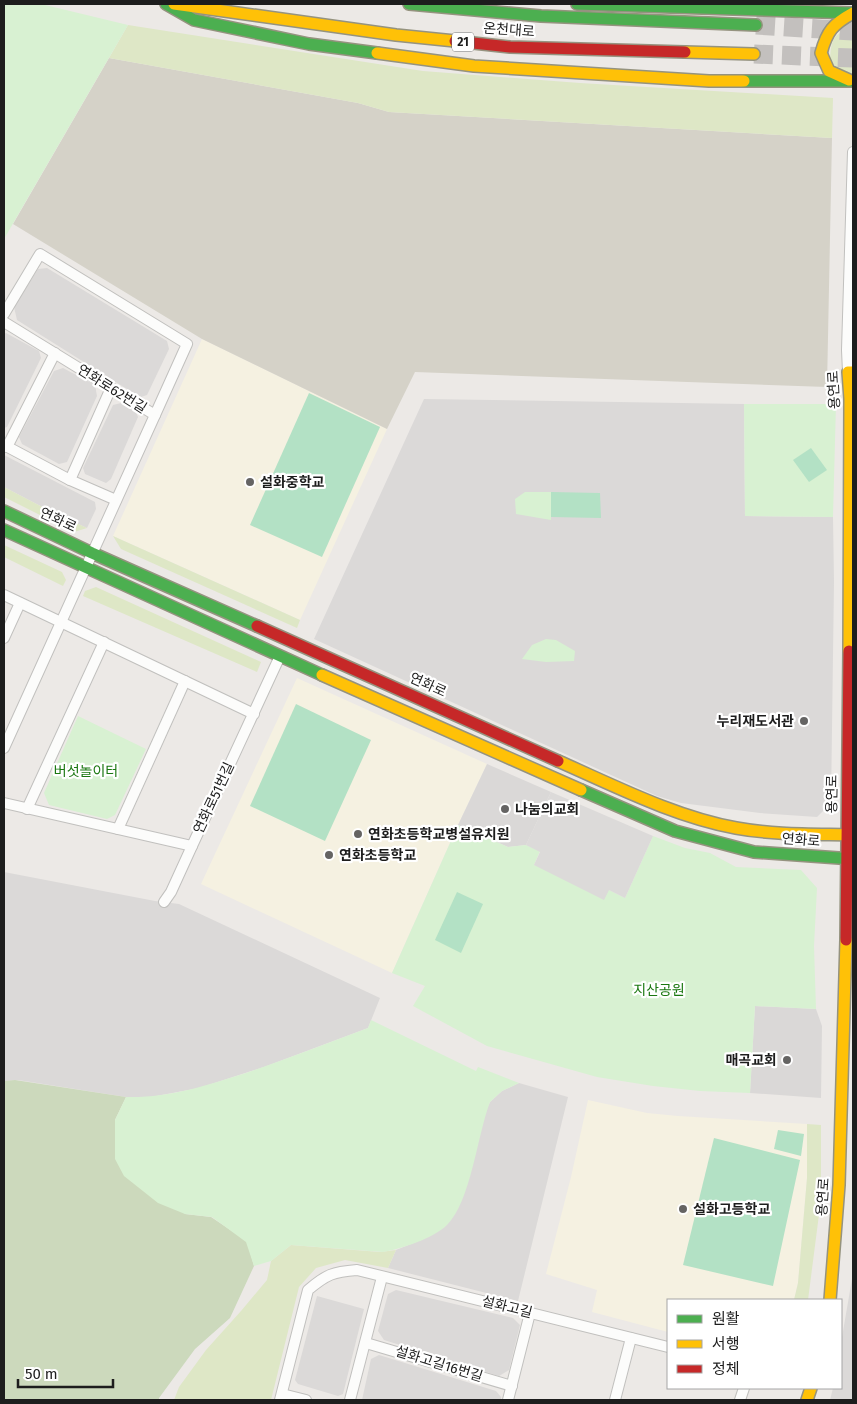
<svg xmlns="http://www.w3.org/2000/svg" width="857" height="1404" font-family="'Fira Sans','Noto Sans KR',sans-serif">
<rect width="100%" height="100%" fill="#ece9e6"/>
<!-- residential -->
<g fill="#dbd9d8">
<polygon points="47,268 167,341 169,349 147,395 141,397 122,386 17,320 14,307 38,269"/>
<polygon points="6,333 39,351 41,358 7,427 4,428 4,334"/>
<polygon points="63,368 95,385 97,396 67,462 59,464 22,444 19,437 54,371"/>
<polygon points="424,399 744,404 745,516 833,517 834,582 831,803 817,817 760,813 681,803 657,796 314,639"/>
<polygon points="121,403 135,410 138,417 111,479 106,483 85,474 83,468 113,405"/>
<polygon points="4,455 95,502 96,509 87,528 50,511 4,487"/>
<polygon points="4,872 155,901 179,904 380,998 368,1028 264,1067 199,1088 151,1097 126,1097 18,1080 4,1081"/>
<polygon points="519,1083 568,1097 518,1301 388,1268 396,1250 421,1240 490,1102 502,1091"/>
<polygon points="853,1273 853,1400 830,1400 833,1388 841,1388 841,1343"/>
<polygon points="396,1290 513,1318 520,1325 509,1370 499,1376 384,1340 378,1331 388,1294"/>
<polygon points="317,1296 364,1309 343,1394 338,1396 298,1384 295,1380"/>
<polygon points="379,1355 496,1391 501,1397 501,1400 362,1400 371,1359"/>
</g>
<!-- education -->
<g fill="#f5f1e1">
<polygon points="202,339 387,429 300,620 113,536"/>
<polygon points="297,678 487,764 458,825 392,973 201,884"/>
<polygon points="588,1100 647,1113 678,1116 807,1124 807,1178 798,1283 794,1300 668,1300 668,1332 592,1312 597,1290 546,1274 571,1177"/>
</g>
<!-- religious -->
<g fill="#dad8d7">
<polygon points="487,764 551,792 526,845 508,847 458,825"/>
<polygon points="755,1006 816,1009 822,1026 821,1098 750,1093"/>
</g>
<!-- construction -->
<polygon fill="#d5d2c8" points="109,58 358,103 389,112 832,138 827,387 415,372 387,429 202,339 13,224"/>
<!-- grass -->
<g fill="#dee7c6">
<polygon points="128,25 423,71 580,83 833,98 832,138 389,112 358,103 109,58"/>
<path d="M853 29 852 78 830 62C831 43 831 32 853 29Z"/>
<polygon points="4,487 50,511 87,528 74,532 4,497"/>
<polygon points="113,536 300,620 297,628 121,549"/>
<polygon points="4,545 62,572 66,580 63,586 4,557"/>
<polygon points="96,587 261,662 257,672 83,596 85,591"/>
<polygon points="807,1124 821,1125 821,1199 808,1300 794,1300 798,1283 807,1178"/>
<polygon points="291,1245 380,1252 396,1250 388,1268 345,1260 316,1268 299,1287 271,1400 174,1400 179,1387 206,1350 241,1311 267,1280 271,1261"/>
</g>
<!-- forest -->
<polygon fill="#ccd9bc" points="15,1080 126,1097 115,1120 185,1214 211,1217 247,1241 254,1266 230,1318 195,1349 159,1398 159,1400 4,1400 4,1081"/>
<!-- park -->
<g fill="#d8f1d2">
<polygon points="4,4 41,4 128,25 4,239"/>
<polygon points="744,404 836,404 833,517 745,516"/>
<polygon points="525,492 551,492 551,520 516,514 515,499"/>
<polygon points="546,639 556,640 575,651 574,661 546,662 522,659 532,645"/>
<polygon points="78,716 146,749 115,815 107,819 49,805 44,793"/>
<polygon points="458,825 508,847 526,845 540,851 534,865 609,890 625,898 653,836 685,848 710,853 736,867 801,870 817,888 814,946 816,1009 755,1006 750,1093 700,1091 653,1086 597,1077 487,1046 413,1006 425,986 392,973"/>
<path d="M371 1020 476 1071 478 1067 519 1083 502 1091 490 1102C477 1136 471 1201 447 1225 434 1238 401 1249 383 1252L291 1245 271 1261 254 1266 246 1242 212 1217 185 1214 158 1203 124 1176 115 1159V1120L126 1097C169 1098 205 1086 246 1073 287 1059 327 1043 368 1028Z"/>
</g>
<!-- pitch -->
<g fill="#b3e1c5">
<polygon points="309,393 380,427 322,557 250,525"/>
<polygon points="811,448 827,470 809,482 793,460"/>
<polygon points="551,492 600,493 601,518 551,517"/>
<polygon points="296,704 371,740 325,841 250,806"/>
<polygon points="457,892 483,904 461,953 435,940"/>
<polygon points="778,1130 804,1134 801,1156 774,1149"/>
<polygon points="714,1138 800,1160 773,1286 683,1265"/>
</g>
<!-- parking -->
<polygon fill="#dcdad9" points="551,792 653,836 625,898 609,890 604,900 534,865 540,852 526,845"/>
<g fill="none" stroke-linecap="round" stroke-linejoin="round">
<!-- highway-tunnel -->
<g stroke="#c3c0be" stroke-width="19" stroke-dasharray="19 9" stroke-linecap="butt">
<polyline points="756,25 853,31"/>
<polyline points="754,54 853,58"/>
</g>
<defs>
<g id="street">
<polyline points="4,314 40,254 187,344 155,415"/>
<polyline points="4,322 155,415 4,748"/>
<polyline points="848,372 847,350 853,152"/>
<polyline points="4,445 70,480 116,500"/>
<polyline points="7,447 55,353"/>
<polyline points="70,480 111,388"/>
<polyline points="4,595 254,714"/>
<polyline points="4,638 20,603"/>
<polyline points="4,803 192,846 280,656"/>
<polyline points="27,809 104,642"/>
<polyline points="118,829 185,681"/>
<polyline points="164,902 171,892 192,846"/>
<polyline points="366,1343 512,1386"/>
<polyline points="282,1394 306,1400"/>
<path d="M280 1400 308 1290C327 1274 333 1272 357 1270L668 1347"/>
<polyline points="350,1400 382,1277"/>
<polyline points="508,1400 530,1313"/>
<polyline points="615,1400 631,1338"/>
<polyline points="740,1400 744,1388"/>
</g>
<g id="fast">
<polyline points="166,4 194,20 309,44 377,53"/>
<polyline points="409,4 541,16 756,25"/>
<polyline points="577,4 853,13"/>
<polyline points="744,81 853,81"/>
<polyline points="4,511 92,553 257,626"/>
<polyline points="4,530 322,675"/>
<polyline points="581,790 675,831 754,852 853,859"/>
</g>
<g id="slow">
<polyline points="174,4 396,35 455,41"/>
<polyline points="685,52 754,54"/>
<polyline points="377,53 474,66 709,81 744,81"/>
<path d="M849 80 829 71 821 53C827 31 833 24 853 13"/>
<polyline points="849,651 850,399 848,372 853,372"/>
<polyline points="322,675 581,790"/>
<path d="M558 761C615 786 675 817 736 828 774 835 814 834 853 835"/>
<polyline points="830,1300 839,1185 846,940"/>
<polyline points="807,1400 811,1388"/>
</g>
<g id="jam">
<polyline points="455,41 510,47 685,52"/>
<polyline points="257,626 558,761"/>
<polyline points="846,940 849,651"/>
</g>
</defs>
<!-- street casing -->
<use href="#street" stroke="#c1c0be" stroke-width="12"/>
<!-- fast casing -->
<use href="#fast" stroke="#95937f" stroke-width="14"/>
<!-- slow casing -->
<use href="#slow" stroke="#95937f" stroke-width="14"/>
<!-- jam casing -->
<use href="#jam" stroke="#95937f" stroke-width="14"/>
<!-- street -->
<use href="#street" stroke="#fcfcfb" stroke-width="10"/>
<!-- fast -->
<use href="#fast" stroke="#4caf50" stroke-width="11"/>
<!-- slow -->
<use href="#slow" stroke="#ffc107" stroke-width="11"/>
<!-- jam -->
<use href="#jam" stroke="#c62828" stroke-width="11"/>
</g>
<!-- markers -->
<g fill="#656463" stroke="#fff" stroke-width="2">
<circle cx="250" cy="482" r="5"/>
<circle cx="804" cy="721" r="5"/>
<circle cx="505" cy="809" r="5"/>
<circle cx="358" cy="834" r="5"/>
<circle cx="329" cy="855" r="5"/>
<circle cx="787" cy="1060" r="5"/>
<circle cx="683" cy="1209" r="5"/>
</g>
<g text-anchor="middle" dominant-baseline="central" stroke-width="4.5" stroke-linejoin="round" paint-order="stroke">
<!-- shield labels -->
<rect fill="#fff" stroke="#616161" stroke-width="1" x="452" y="32.5" width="22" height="19" rx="4"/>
<g font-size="12" font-weight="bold" fill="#1d1d1d">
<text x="463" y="42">21</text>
</g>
<!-- street labels -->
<g font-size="14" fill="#1d1d1d" stroke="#fff">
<text transform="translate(509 30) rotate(4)">온천대로</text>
<text transform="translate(112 389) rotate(32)">연화로62번길</text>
<text transform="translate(834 390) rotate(-93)">용연로</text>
<text transform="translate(58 520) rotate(25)">연화로</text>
<text transform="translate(428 685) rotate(24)">연화로</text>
<text transform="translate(832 794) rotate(-89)">용연로</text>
<text transform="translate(214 798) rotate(-65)">연화로51번길</text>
<text transform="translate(801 840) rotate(4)">연화로</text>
<text transform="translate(823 1197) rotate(-86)">용연로</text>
<text transform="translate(507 1307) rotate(14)">설화고길</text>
<text transform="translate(439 1364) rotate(17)">설화고길16번길</text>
</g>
<!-- poi labels -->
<g font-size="14" font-weight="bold" fill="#1d1d1d" stroke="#fff" text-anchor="start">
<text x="260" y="482">설화중학교</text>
<text x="794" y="721" text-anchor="end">누리재도서관</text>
<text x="515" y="809">나눔의교회</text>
<text x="368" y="834">연화초등학교병설유치원</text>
<text x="339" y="855">연화초등학교</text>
<text x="777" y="1060" text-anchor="end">매곡교회</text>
<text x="693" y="1209">설화고등학교</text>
</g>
<!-- park labels -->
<g font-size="14" fill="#1a7710" stroke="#fff">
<text x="86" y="771">버섯놀이터</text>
<text x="659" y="990">지산공원</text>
</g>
</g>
<!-- border -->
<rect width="857" height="1404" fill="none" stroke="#1d1d1d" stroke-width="10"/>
<!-- legend -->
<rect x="667" y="1299" width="175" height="90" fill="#ffffff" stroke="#a5a5a5"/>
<rect x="677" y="1315" width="25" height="8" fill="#4caf50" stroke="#a5a5a5"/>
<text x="712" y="1324" font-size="15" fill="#1d1d1d">원활</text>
<rect x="677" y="1340" width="25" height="8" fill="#ffc107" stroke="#a5a5a5"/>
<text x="712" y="1349" font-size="15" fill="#1d1d1d">서행</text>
<rect x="677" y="1365" width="25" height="8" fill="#c62828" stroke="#a5a5a5"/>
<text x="712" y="1374" font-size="15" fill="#1d1d1d">정체</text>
<!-- scale -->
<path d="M18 1379v8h95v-8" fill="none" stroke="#1d1d1d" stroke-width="2.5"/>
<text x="25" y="1379" font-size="15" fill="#1d1d1d" stroke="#ffffff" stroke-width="4" paint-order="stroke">50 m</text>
</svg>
